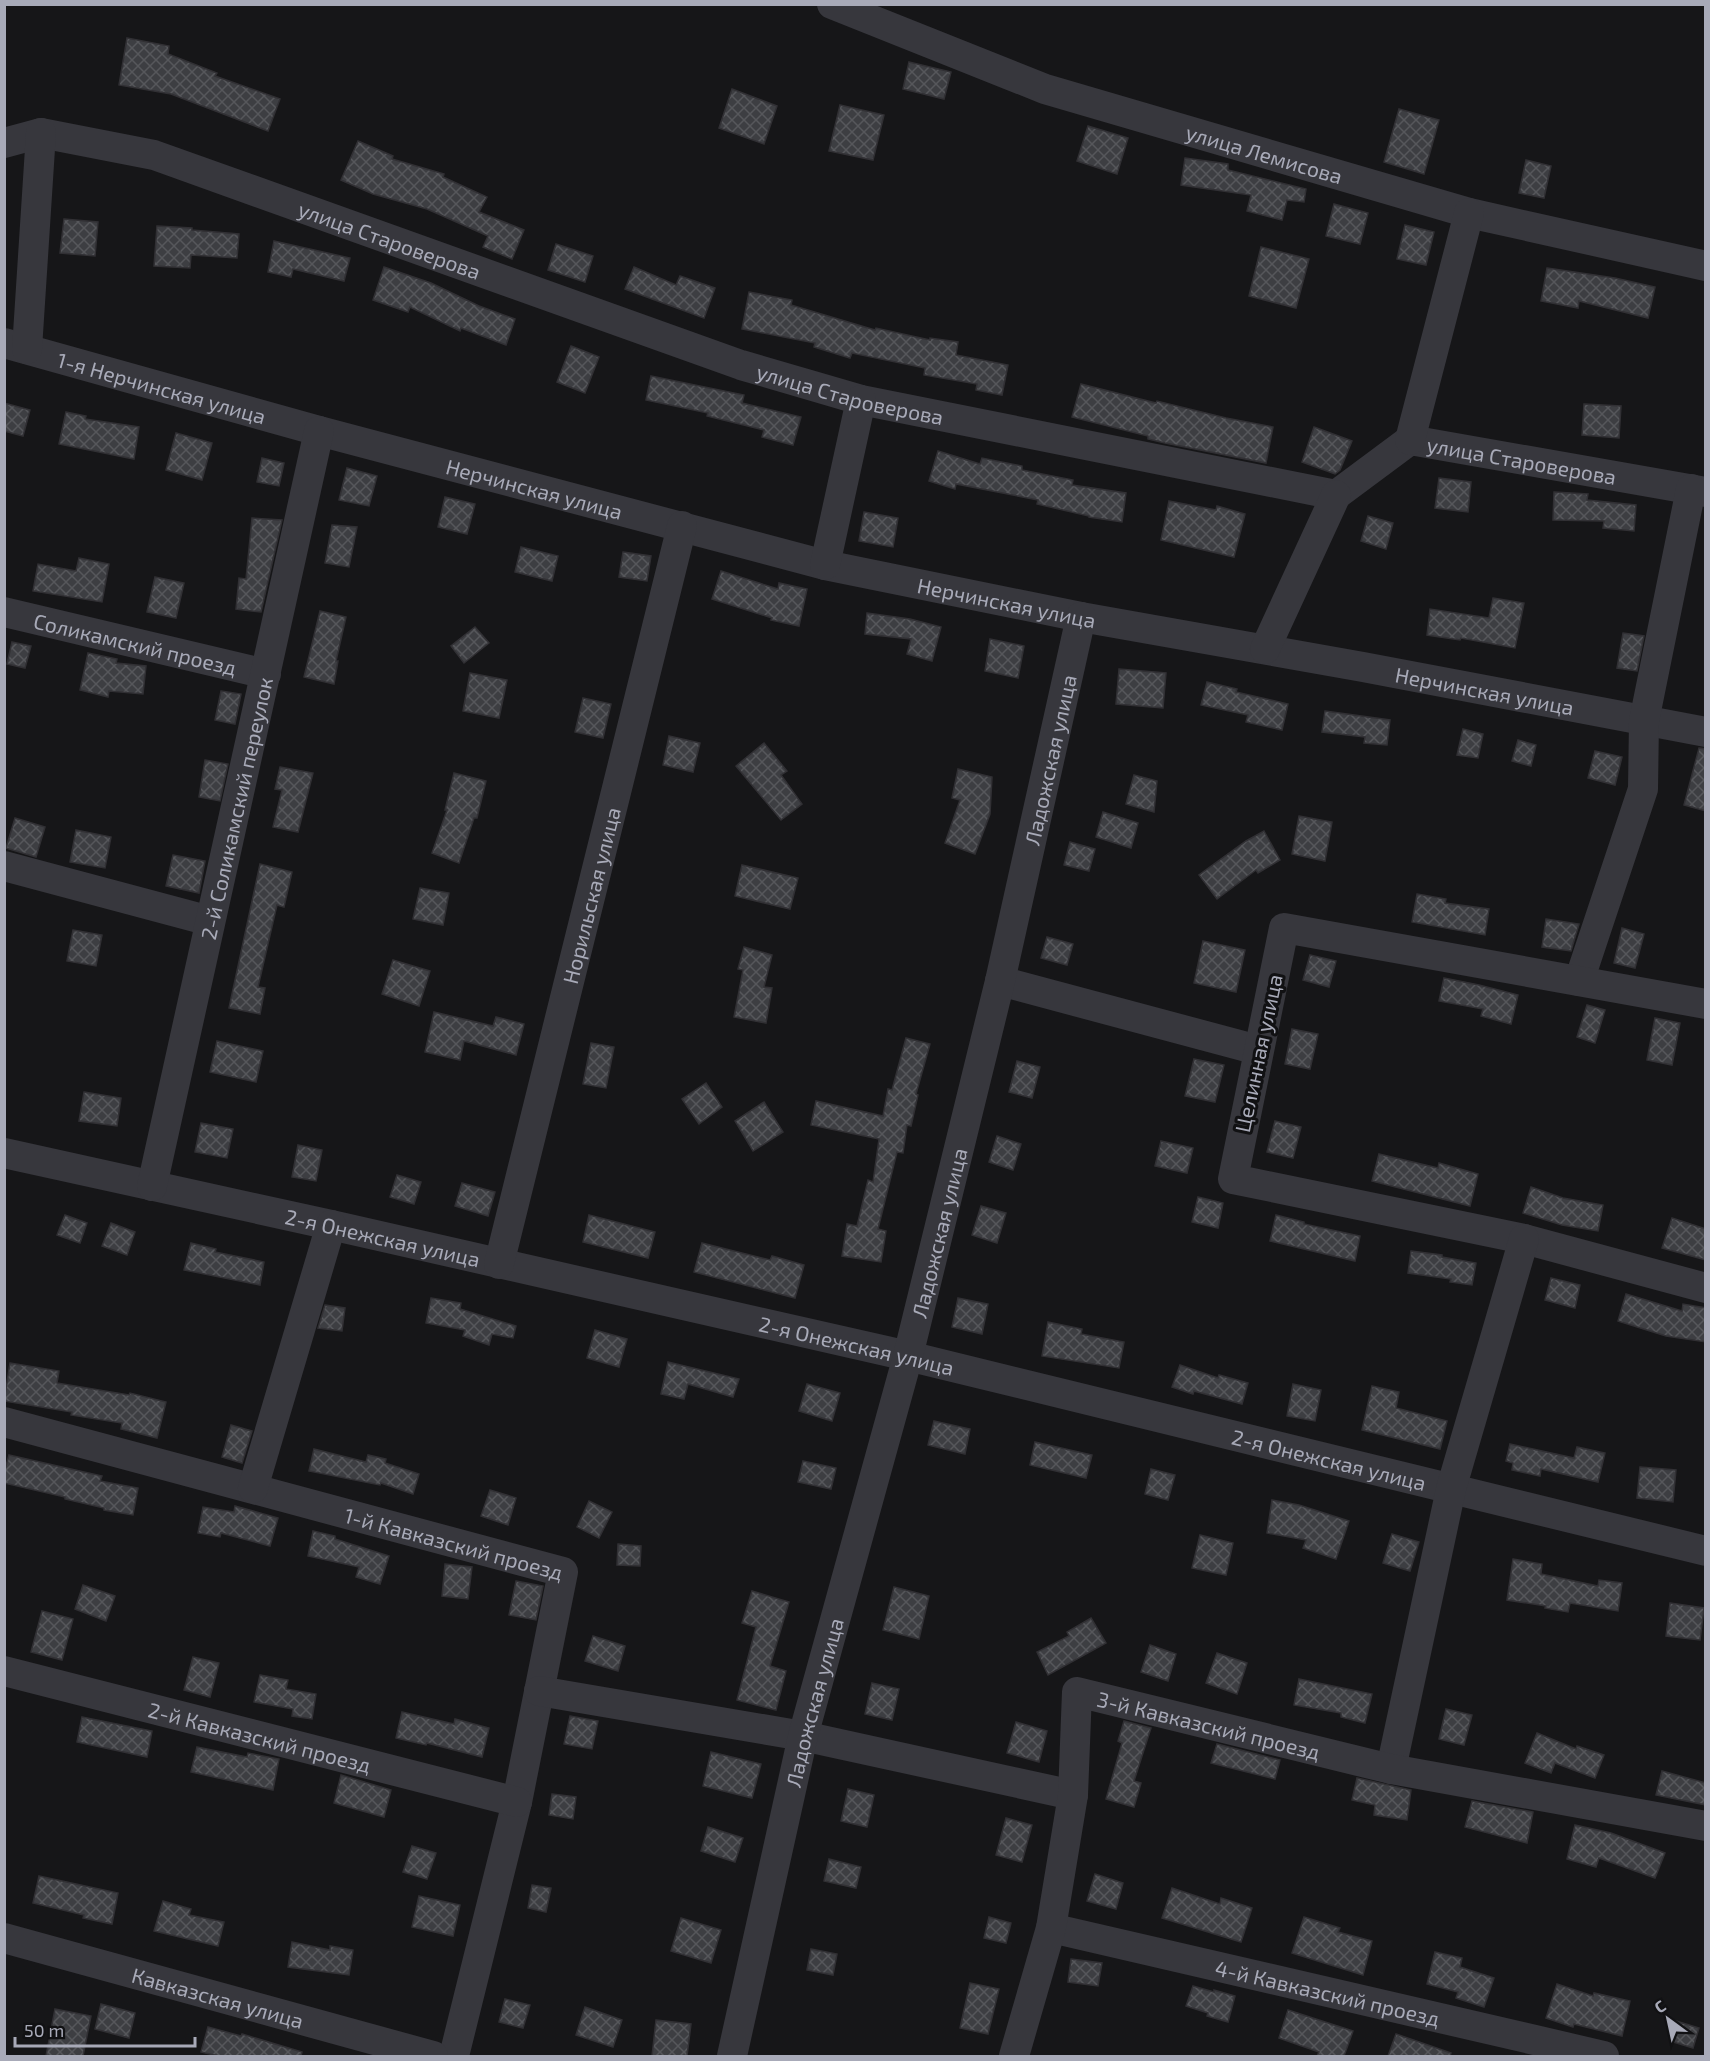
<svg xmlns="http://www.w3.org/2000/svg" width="1710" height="2061" font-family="'Exo 2',sans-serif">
<defs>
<pattern id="building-cross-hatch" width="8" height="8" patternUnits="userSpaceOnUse" patternTransform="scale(1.5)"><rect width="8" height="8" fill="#3d3e42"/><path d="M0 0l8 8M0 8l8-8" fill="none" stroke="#56575b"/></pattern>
</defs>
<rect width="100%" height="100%" fill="#161618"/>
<!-- building -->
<g fill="url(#building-cross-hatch)" stroke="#313034" stroke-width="1.5">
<polygon points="127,38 169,46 168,54 217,73 215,76 280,99 268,131 171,94 119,85"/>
<polygon points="909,62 951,72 944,99 903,89"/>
<polygon points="732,89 777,106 764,144 719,128"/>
<polygon points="840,105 884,115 873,160 829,151"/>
<polygon points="1399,109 1439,120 1424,174 1384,162"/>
<polygon points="1088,126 1128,138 1117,174 1077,161"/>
<polygon points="358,141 393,156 392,159 444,174 443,177 487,197 479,212 524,230 512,259 483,247 488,236 427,209 373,194 341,180"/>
<polygon points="1185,158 1228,164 1228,170 1306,189 1304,202 1287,200 1282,220 1247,211 1251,195 1181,185"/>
<polygon points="1526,160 1551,166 1544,198 1519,193"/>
<polygon points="1334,204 1368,213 1360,244 1326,236"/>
<polygon points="64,219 98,222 95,256 60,253"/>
<polygon points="1405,225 1434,232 1426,265 1397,259"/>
<polygon points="157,226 192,228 192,230 239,234 237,258 191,255 190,268 154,266"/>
<polygon points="274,241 350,258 344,281 293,269 291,277 268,272"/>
<polygon points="556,244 593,256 585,282 548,270"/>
<polygon points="1261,247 1309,259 1296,308 1249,296"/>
<polygon points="384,267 431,283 479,306 515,319 506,345 461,328 460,331 410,307 408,312 373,300"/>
<polygon points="634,267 676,285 680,276 715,288 704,318 625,289"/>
<polygon points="1547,268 1615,278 1655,287 1648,318 1579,301 1578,308 1541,301"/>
<polygon points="749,292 792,300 791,305 875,330 876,328 930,340 930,338 958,342 956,355 1008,365 1002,395 976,390 977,384 924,375 925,368 852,353 850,358 814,347 815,343 742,329"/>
<polygon points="571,346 599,357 585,393 557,382"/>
<polygon points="651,376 744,395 742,403 801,417 793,445 762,437 764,430 707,416 708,413 646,400"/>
<polygon points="1081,384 1156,403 1157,401 1226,418 1273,427 1266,463 1165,443 1148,439 1148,436 1072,417"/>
<polygon points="4,403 30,410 23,436 4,431"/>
<polygon points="1584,404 1621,406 1619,438 1582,435"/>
<polygon points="66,412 86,416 85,419 139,427 134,459 59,444"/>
<polygon points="1314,427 1352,441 1340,470 1335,474 1302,462"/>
<polygon points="176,433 212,443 202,480 166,470"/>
<polygon points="938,451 980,464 982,458 1022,466 1022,470 1073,480 1072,485 1126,493 1122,522 1089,517 1089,516 1037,504 1038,500 956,484 955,489 929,481"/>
<polygon points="262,458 284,463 279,486 257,482"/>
<polygon points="347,468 377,476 369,506 339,500"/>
<polygon points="1439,478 1471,482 1468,512 1435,508"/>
<polygon points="1554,492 1588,494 1587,500 1636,505 1634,531 1603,528 1604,521 1553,520"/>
<polygon points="445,497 475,504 467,534 438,527"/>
<polygon points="1169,501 1216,510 1217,506 1245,514 1234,557 1161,540"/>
<polygon points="864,512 898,518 893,547 859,541"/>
<polygon points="1368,516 1393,523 1386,549 1361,541"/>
<polygon points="252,518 282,520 261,612 236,609 239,578 246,579"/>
<polygon points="332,525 357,527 349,567 325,563"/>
<polygon points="521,547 558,556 552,581 515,572"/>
<polygon points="623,552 651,556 647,581 619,577"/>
<polygon points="79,558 109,564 102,602 33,591 38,564 76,571"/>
<polygon points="721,571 778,589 779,583 807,589 799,626 771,620 772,618 712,599"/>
<polygon points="155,577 184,583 176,618 147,612"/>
<polygon points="1493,598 1524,603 1515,648 1461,638 1460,640 1427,635 1430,609 1489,618"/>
<polygon points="320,611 346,617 336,661 338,661 334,684 304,677"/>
<polygon points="867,613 910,619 941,627 932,661 907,654 911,639 865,634"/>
<polygon points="475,627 489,643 464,663 451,646"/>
<polygon points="1623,633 1644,636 1637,671 1617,668"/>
<polygon points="990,639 1024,646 1018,678 985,671"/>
<polygon points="12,642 31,646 25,668 7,664"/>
<polygon points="88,653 117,659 116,663 146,666 143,694 109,691 108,697 80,690"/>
<polygon points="1119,669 1166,673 1163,708 1116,704"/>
<polygon points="470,673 507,680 499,718 463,711"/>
<polygon points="1207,682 1237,689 1236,692 1288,704 1282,730 1246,722 1248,715 1201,705"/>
<polygon points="221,691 241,694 235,724 215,720"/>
<polygon points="583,698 611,704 603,738 575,732"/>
<polygon points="1325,711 1390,720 1387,745 1364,743 1365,737 1322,732"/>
<polygon points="1463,729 1483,734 1478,758 1457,755"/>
<polygon points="669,736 700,743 693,772 663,765"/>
<polygon points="1518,740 1536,745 1531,766 1512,761"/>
<polygon points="764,743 787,771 781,775 802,804 781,820 736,766"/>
<polygon points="1699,748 1706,749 1706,811 1684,805"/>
<polygon points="1595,751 1622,757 1615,785 1588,778"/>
<polygon points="205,760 228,764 220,801 199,797"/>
<polygon points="280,767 313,773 298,832 273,827 282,790 275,789"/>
<polygon points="958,769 992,777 990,814 975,854 945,843 960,800 952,798"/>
<polygon points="454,773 486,781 477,818 474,818 459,863 432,853 447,810 445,810"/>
<polygon points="1134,775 1157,781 1154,812 1126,804"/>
<polygon points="1103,812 1138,823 1131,848 1096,837"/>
<polygon points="1299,816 1332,822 1325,861 1292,854"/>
<polygon points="15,818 45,827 36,857 6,848"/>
<polygon points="76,830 111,837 105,868 70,862"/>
<polygon points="1264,831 1280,860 1258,873 1256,870 1217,899 1199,875 1246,841"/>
<polygon points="1070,842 1095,849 1089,871 1064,865"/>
<polygon points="173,855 205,861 199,893 166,886"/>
<polygon points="260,864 292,872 284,907 277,905 258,987 265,988 260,1014 229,1008"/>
<polygon points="742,865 798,878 790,909 735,896"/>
<polygon points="420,888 449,893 443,925 413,919"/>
<polygon points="1417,894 1446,899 1445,903 1489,909 1485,935 1412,922"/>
<polygon points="1546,919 1579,924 1571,951 1542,947"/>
<polygon points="1622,928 1644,934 1635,968 1614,963"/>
<polygon points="73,930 102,935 96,966 67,961"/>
<polygon points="1047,937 1073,944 1067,965 1041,958"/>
<polygon points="1203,941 1245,950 1236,992 1194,983"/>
<polygon points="744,947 772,955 764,987 772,988 766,1023 734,1017 743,970 738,969"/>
<polygon points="1310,955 1336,961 1329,987 1303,980"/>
<polygon points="393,960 430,971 419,1006 382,994"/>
<polygon points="1444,978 1479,985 1518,995 1511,1024 1481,1016 1483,1009 1439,1001"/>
<polygon points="1587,1005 1605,1010 1595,1043 1577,1037"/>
<polygon points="434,1012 493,1026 496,1017 524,1024 516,1055 464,1041 460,1060 425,1052"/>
<polygon points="1655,1018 1680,1023 1672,1065 1647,1060"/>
<polygon points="1292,1029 1318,1034 1310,1069 1285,1064"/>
<polygon points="906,1038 930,1044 916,1094 918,1095 911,1126 907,1125 903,1153 897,1152 878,1229 886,1231 881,1262 842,1256 847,1224 857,1226 868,1180 873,1182 879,1139 811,1125 816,1101 883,1116 888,1089 892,1090"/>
<polygon points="217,1041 263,1051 256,1082 210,1072"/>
<polygon points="591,1043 614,1047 606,1088 583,1084"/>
<polygon points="1194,1059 1224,1065 1215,1102 1185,1096"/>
<polygon points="1017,1061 1040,1067 1032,1098 1009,1092"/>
<polygon points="706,1083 722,1107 699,1124 682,1099"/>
<polygon points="84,1092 121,1098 117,1126 79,1121"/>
<polygon points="764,1102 783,1132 753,1151 735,1121"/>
<polygon points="1275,1121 1301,1127 1293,1158 1267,1152"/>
<polygon points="201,1123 233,1129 227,1158 195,1152"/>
<polygon points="997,1136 1021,1144 1013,1170 989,1162"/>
<polygon points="1161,1141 1193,1148 1187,1173 1155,1166"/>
<polygon points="298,1145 322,1150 316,1181 292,1177"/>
<polygon points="1379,1154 1438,1168 1439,1163 1478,1174 1470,1206 1372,1181"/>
<polygon points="397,1175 421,1182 414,1204 390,1197"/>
<polygon points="462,1183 495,1192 488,1216 455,1206"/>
<polygon points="1531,1187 1563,1198 1603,1205 1598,1231 1562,1225 1523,1213"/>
<polygon points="1198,1197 1223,1203 1218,1228 1192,1222"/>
<polygon points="981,1206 1006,1213 997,1243 972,1235"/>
<polygon points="65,1215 87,1223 80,1243 57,1235"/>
<polygon points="589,1215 655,1232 648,1258 583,1242"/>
<polygon points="1276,1215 1304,1222 1304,1224 1360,1236 1355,1261 1270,1241"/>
<polygon points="1672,1218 1706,1229 1706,1260 1662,1248"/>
<polygon points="111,1223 135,1232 127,1255 102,1246"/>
<polygon points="191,1243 216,1249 215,1252 264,1262 260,1285 184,1270"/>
<polygon points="702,1243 770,1260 772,1256 804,1265 795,1298 694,1272"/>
<polygon points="1411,1251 1442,1255 1442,1257 1476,1263 1472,1285 1450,1282 1451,1279 1408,1273"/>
<polygon points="1551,1278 1580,1285 1575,1308 1545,1300"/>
<polygon points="1626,1294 1682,1311 1683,1304 1706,1308 1706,1342 1666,1336 1618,1321"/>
<polygon points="431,1298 461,1303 460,1309 516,1326 513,1338 492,1334 489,1345 463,1336 465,1330 426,1323"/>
<polygon points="958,1298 988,1304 982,1334 952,1327"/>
<polygon points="325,1305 345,1308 342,1331 318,1328"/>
<polygon points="1048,1322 1082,1329 1081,1334 1124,1342 1119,1368 1042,1356"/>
<polygon points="595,1330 627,1339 619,1367 587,1358"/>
<polygon points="668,1362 739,1379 733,1397 688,1384 684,1399 661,1394"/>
<polygon points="10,1363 59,1371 57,1383 129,1395 130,1393 166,1402 157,1438 121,1429 122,1423 71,1415 72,1412 4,1401"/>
<polygon points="1180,1365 1218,1378 1219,1375 1248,1383 1242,1404 1194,1391 1193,1394 1172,1387"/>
<polygon points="807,1384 840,1393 832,1421 799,1411"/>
<polygon points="1293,1384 1321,1390 1315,1421 1287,1416"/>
<polygon points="1372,1386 1399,1392 1396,1408 1447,1421 1440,1449 1362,1430"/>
<polygon points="934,1421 970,1429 965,1454 928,1445"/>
<polygon points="231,1425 252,1431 242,1463 222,1457"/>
<polygon points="1035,1442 1092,1455 1086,1478 1030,1465"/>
<polygon points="1510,1444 1574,1458 1577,1447 1605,1453 1598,1482 1541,1469 1540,1476 1512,1470 1513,1463 1506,1461"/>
<polygon points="314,1449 366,1462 368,1455 386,1459 385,1463 419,1474 413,1494 381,1483 380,1485 309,1471"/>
<polygon points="9,1455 102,1476 100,1481 138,1488 133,1515 104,1510 104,1508 65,1499 65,1497 4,1483 4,1473"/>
<polygon points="803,1461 836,1468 831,1489 798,1482"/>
<polygon points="1640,1467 1676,1470 1673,1502 1637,1498"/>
<polygon points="1151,1469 1175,1475 1168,1500 1145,1494"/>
<polygon points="490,1490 516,1498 508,1525 481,1516"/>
<polygon points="1272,1500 1299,1505 1349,1521 1336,1559 1303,1548 1306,1540 1267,1533"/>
<polygon points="589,1501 612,1512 599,1538 577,1527"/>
<polygon points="235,1506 278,1518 270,1546 221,1533 220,1537 198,1533 203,1507 234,1512"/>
<polygon points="313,1531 335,1536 335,1539 389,1556 380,1584 356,1577 359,1567 308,1556"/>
<polygon points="1392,1534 1419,1542 1410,1571 1383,1563"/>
<polygon points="1200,1535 1233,1543 1226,1575 1192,1568"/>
<polygon points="618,1544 641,1546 640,1566 617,1565"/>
<polygon points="1513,1559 1542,1564 1541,1574 1598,1586 1599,1580 1622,1583 1618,1611 1570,1603 1568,1612 1545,1608 1546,1606 1507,1600"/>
<polygon points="445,1564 472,1567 468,1599 442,1596"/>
<polygon points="516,1581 543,1586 536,1620 509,1615"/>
<polygon points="83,1585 115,1596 106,1621 75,1609"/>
<polygon points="894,1587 929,1596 919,1639 883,1630"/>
<polygon points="752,1591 789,1602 770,1666 786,1671 776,1710 737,1700 756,1627 742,1623"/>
<polygon points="1670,1603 1704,1608 1700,1640 1666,1636"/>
<polygon points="42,1611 73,1619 62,1660 31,1652"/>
<polygon points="1091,1618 1106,1643 1048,1675 1037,1652 1069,1636 1067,1632"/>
<polygon points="593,1636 625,1646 618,1671 585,1661"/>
<polygon points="1150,1645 1176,1654 1168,1681 1141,1672"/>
<polygon points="1217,1653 1247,1663 1237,1694 1206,1683"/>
<polygon points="193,1657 219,1663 210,1697 184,1690"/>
<polygon points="260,1675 288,1680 286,1689 316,1694 312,1719 292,1716 293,1709 254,1702"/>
<polygon points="1299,1679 1372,1694 1365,1723 1341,1717 1341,1713 1294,1705"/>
<polygon points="872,1683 899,1689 892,1720 865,1714"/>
<polygon points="1446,1709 1472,1715 1464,1745 1439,1739"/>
<polygon points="402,1712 454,1724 455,1719 489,1728 482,1757 427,1743 426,1745 396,1738"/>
<polygon points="570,1716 598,1721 592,1749 564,1744"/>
<polygon points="82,1717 152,1731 147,1757 77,1742"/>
<polygon points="1124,1721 1151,1728 1134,1781 1141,1783 1134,1807 1106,1799 1122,1743 1118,1741"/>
<polygon points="1016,1722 1047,1731 1039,1762 1007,1753"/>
<polygon points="1537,1733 1576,1749 1577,1746 1604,1755 1595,1778 1555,1763 1551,1773 1525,1763"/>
<polygon points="1217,1744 1280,1760 1275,1779 1211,1763"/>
<polygon points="197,1747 247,1757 248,1753 279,1759 273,1790 191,1772"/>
<polygon points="711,1752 761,1764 752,1798 703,1786"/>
<polygon points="1662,1771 1706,1783 1706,1805 1656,1795"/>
<polygon points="341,1775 391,1790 384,1817 334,1803"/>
<polygon points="1357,1778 1411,1790 1407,1820 1374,1815 1375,1805 1352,1800"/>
<polygon points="848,1789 874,1795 867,1827 841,1821"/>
<polygon points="552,1794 576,1797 573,1819 549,1815"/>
<polygon points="1472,1801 1533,1812 1527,1843 1465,1827"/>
<polygon points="1006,1818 1032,1825 1022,1862 996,1855"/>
<polygon points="1575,1825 1611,1833 1665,1853 1655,1878 1599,1858 1596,1867 1567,1859"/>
<polygon points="708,1827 743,1838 735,1862 701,1851"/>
<polygon points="412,1846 436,1853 427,1879 403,1872"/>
<polygon points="829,1859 861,1867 856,1888 824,1881"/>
<polygon points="1095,1874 1123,1883 1116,1909 1087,1901"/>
<polygon points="39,1876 118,1893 112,1924 83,1918 84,1915 33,1903"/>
<polygon points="532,1885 551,1888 546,1912 528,1908"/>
<polygon points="1172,1888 1220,1904 1221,1898 1252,1908 1241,1942 1162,1918"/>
<polygon points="419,1896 460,1905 453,1936 412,1927"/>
<polygon points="163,1901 191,1909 189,1915 224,1922 218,1946 154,1931"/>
<polygon points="989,1917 1011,1923 1006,1943 984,1938"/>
<polygon points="1304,1917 1340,1928 1338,1932 1372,1941 1363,1975 1292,1953"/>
<polygon points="681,1918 721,1930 711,1963 671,1951"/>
<polygon points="292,1942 330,1950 330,1946 353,1950 349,1975 288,1967"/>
<polygon points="811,1949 837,1954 833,1975 807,1970"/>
<polygon points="1435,1952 1462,1958 1460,1967 1494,1978 1484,2007 1456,1998 1458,1992 1427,1984"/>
<polygon points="1071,1959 1102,1963 1098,1986 1068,1982"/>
<polygon points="970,1983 999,1989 988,2034 960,2028"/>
<polygon points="1557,1984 1593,1996 1594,1993 1630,2001 1622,2036 1574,2024 1573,2027 1546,2018"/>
<polygon points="1193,1986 1214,1992 1214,1990 1235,1996 1228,2022 1207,2016 1208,2013 1186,2006"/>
<polygon points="505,1999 530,2005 523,2028 499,2022"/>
<polygon points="101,2004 135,2013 129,2038 95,2029"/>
<polygon points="585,2007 622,2020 613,2047 576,2035"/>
<polygon points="55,2009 91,2016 83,2056 46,2056"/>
<polygon points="1288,2010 1353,2031 1344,2056 1317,2056 1319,2052 1279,2038"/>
<polygon points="656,2020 691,2024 687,2056 652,2056"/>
<polygon points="1676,2021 1699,2028 1693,2048 1670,2041"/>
<polygon points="208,2027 241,2036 242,2034 302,2052 301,2056 218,2056 201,2052"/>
<polygon points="1396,2034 1451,2053 1450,2056 1388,2056"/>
</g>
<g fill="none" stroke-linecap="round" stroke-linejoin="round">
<!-- minor -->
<g stroke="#37373d" stroke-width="30">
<path id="s1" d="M832 4 1045 89 1469 213 1706 266"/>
<path id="s2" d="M4 143 41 133 154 155 741 365 861 400 1336 495 1410 440 1706 492"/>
<path id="s3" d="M4 343 319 431 825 565 1081 617 1363 667 1706 732"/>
<polyline points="27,349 41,133"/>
<polyline points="1410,440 1469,213"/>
<polyline points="825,565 861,400"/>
<path id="s4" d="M4 612 266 674"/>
<polyline points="1265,649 1336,495"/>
<polyline points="4,866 210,921"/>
<polyline points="1000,981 1258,1050"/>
<polyline points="1579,981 1643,789 1644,721 1691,489"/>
<polyline points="1706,1004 1284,928 1233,1179 1524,1239 1706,1288"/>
<path id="s5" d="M4 1153 331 1225 908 1356 1706 1551"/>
<path id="s6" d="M152 1186 319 431"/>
<path id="s7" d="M499 1264 682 526"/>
<path id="s8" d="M4 1422 563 1572 517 1802 454 2056"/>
<polyline points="253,1488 331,1225"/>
<path id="s9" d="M4 1671 517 1802"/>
<polyline points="539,1691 803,1736 1073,1795"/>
<polyline points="1391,1769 1451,1489 1524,1239"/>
<path id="s10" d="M1051 1928 1604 2056"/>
<path id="s11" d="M4 1938 433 2056"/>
<path id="s12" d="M732 2056 803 1736 908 1356 1000 981 1081 617"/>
<path id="s13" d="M1014 2056 1051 1928 1073 1795 1077 1692 1391 1769 1706 1826"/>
</g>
</g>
<g text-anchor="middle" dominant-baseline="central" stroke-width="6" stroke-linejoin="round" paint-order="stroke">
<!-- street labels -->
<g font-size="21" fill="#a8aab8" stroke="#111113">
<text stroke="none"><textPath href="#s1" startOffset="458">улица Лемисова</textPath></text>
<text stroke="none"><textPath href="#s2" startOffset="404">улица Староверова</textPath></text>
<text stroke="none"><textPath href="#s3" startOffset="164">1-я Нерчинская улица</textPath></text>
<text stroke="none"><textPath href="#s2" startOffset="890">улица Староверова</textPath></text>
<text stroke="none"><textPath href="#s2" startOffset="1592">улица Староверова</textPath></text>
<text stroke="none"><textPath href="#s3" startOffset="550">Нерчинская улица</textPath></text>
<text stroke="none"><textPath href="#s3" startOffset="1036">Нерчинская улица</textPath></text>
<text stroke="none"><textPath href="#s4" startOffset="135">Соликамский проезд</textPath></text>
<text stroke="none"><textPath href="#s3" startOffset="1522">Нерчинская улица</textPath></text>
<text stroke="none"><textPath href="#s12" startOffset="1335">Ладожская улица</textPath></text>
<text stroke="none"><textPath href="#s6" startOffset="387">2-й Соликамский переулок</textPath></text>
<text stroke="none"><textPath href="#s7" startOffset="380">Норильская улица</textPath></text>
<text transform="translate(1258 1053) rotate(-78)">Целинная улица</text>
<text stroke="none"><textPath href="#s12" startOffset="849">Ладожская улица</textPath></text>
<text stroke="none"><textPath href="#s5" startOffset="388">2-я Онежская улица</textPath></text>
<text stroke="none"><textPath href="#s5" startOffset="874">2-я Онежская улица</textPath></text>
<text stroke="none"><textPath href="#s5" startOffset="1360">2-я Онежская улица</textPath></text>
<text stroke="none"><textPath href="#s8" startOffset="466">1-й Кавказский проезд</textPath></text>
<text stroke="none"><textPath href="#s12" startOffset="363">Ладожская улица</textPath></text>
<text stroke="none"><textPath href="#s13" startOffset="507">3-й Кавказский проезд</textPath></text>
<text stroke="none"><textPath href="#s9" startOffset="264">2-й Кавказский проезд</textPath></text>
<text stroke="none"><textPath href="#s10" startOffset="284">4-й Кавказский проезд</textPath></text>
<text stroke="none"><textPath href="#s11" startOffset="222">Кавказская улица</textPath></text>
</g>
</g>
<!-- border -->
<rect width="1710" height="2061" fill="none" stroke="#a8aab8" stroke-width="12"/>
<!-- north arrow -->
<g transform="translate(1668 2019) rotate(327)" stroke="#111113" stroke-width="4.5" paint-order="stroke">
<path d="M0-4.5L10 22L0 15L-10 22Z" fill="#a8aab8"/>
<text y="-9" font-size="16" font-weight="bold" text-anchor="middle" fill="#a8aab8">С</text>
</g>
<!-- scale -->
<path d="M15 2037v9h180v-9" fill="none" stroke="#a8aab8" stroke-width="3"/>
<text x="24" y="2037" font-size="18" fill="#a8aab8" stroke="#111113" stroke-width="4.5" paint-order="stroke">50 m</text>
</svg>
